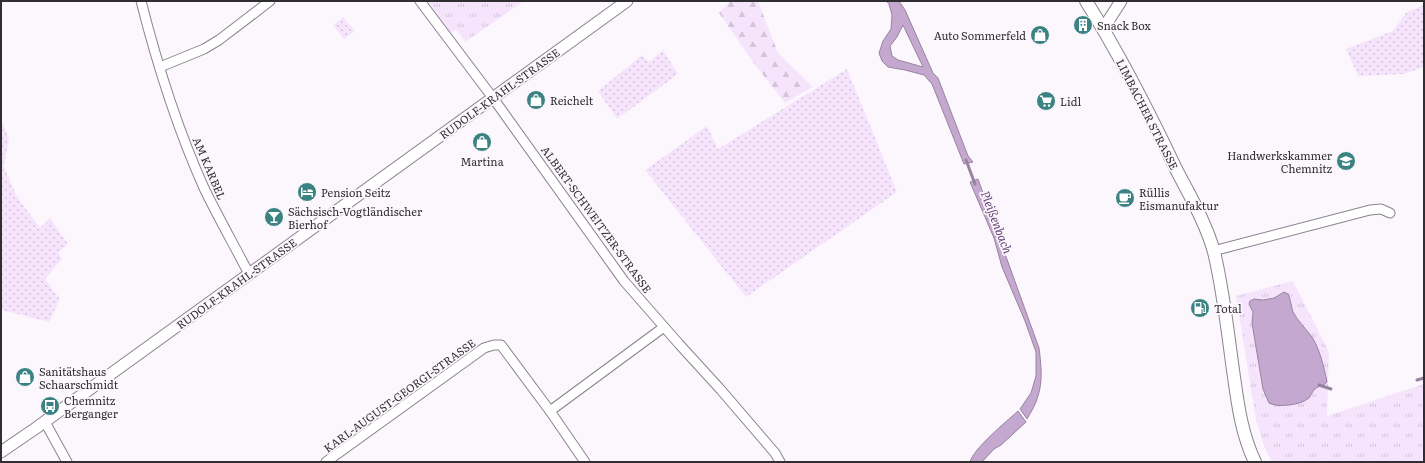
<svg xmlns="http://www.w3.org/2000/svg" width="1425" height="463" font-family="Literata,serif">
<defs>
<pattern id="grass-tufts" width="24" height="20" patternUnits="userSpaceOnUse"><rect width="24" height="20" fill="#f6e4fd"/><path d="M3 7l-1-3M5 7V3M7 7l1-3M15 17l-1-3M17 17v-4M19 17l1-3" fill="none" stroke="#d3c4d9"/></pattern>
<pattern id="forest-firs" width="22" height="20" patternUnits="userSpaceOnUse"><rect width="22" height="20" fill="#f6e4fd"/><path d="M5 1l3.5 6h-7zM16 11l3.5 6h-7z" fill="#d3c4d9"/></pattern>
<pattern id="park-dots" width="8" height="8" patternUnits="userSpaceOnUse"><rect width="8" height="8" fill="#f6e4fd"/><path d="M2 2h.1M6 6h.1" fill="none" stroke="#d3c4d9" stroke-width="1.8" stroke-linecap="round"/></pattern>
</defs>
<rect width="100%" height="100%" fill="#fcf7fd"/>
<!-- grass -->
<g fill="url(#grass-tufts)" fill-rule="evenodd">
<polygon points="428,1 524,1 465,42 456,29 451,33"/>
<path d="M1293 281 1329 352 1327 416 1424 384V462H1272L1265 449 1256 420 1236 296ZM1281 293 1291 300 1293 312 1314 340 1324 366 1325 385 1314 390C1306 405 1288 404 1272 405L1269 403 1263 389 1252 317C1254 311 1253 305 1254 299 1265 300 1272 299 1281 293Z"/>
</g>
<!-- forest -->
<polygon fill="url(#forest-firs)" points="730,1 758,1 778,53 813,87 785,103 753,62 719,13"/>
<!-- park -->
<g fill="url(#park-dots)">
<polygon points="1424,5 1424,67 1404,74 1358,76 1346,49 1393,31 1407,12"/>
<polygon points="343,17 355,31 344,39 333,25"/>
<polygon points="663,50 678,74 617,119 598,91 642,55 649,62"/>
<polygon points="847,69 897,192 746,297 645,170 707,126 718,149"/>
<polygon points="1,120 9,138 4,166 16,195 40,228 50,218 68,244 58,253 62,259 45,279 60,299 49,322 1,310"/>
</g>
<!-- water -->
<g fill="#c4a8cf" stroke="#9883a0" fill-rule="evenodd">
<path d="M886 1H899L905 10 933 73 938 78 968 156 973 162 964 164 932 84 924 75 905 70 888 67 882 61 879 53 883 41 891 29 892 15 889 4ZM903 25 923 67 898 60 892 56 890 46 897 37Z"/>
<path d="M978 179 1039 348C1041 364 1043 381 1038 396 1036 404 1031 412 1027 419L1020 409 1031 393 1036 376V352L1025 321 1002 267 994 238 970 182Z"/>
<path d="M1284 292 1288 294C1291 300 1291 306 1293 312 1298 321 1306 329 1312 337 1320 350 1324 367 1327 382 1324 386 1317 386 1314 390 1312 392 1311 395 1309 398 1301 405 1278 408 1269 403L1263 389 1252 323 1253 312 1249 304 1250 301 1254 299 1263 300 1274 298Z"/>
<path d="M1018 411 1026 422 1001 445 994 449 982 462H970C973 449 1007 421 1018 411Z"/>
</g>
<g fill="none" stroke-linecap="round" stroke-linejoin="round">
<!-- stream -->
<g stroke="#9883a0" stroke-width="3">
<polyline points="966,160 975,184"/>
<polyline points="1417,380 1424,378"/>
<polyline points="1319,385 1331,389"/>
</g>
<defs>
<g id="minor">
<path d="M141 1C157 64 177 128 204 188 218 217 234 245 249 274"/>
<polyline points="420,1 493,98 624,281 679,344 721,390 775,453 780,462"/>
<polyline points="160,67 204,49 219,40 270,1"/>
<polyline points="1213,251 1370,210 1381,209 1390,213"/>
<polyline points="45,422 67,462"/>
<polyline points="326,462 484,348 494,345 501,345 550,411"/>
<polyline points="585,462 550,411 664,327"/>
</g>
<g id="tertiary">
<polyline points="1103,29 1121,1"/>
<polyline points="1,452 36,428 627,1"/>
</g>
<path id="secondary" d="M1086 1C1120 55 1149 112 1176 169 1190 196 1206 223 1214 252 1224 293 1228 336 1234 377 1238 406 1242 435 1255 462"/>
</defs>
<!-- minor casing -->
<use href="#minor" stroke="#8b838e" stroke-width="11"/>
<!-- tertiary casing -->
<use href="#tertiary" stroke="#8b838e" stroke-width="13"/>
<!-- secondary casing -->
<use href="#secondary" stroke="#8b838e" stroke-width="14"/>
<!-- minor -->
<use href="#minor" stroke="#fff" stroke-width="9"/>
<!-- tertiary -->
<use href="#tertiary" stroke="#fff" stroke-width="11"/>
<!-- secondary -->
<use href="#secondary" stroke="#fff" stroke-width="12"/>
</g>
<!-- icons -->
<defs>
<symbol id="building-disc" viewBox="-11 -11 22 22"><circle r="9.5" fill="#3a8382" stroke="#fcf7fd"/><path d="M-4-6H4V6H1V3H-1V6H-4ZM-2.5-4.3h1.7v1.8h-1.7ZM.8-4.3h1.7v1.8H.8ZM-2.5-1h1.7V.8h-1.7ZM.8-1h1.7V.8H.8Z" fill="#fff"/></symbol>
<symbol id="shop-disc" viewBox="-11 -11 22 22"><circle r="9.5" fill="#3a8382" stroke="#fcf7fd"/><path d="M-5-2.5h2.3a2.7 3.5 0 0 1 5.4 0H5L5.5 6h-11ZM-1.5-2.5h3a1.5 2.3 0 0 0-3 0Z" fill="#fff"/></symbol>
<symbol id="supermarket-disc" viewBox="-11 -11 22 22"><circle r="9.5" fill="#3a8382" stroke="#fcf7fd"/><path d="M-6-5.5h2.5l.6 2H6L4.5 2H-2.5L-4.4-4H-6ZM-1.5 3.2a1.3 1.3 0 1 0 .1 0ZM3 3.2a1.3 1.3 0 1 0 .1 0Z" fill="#fff"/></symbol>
<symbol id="university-disc" viewBox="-11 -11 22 22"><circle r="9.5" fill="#3a8382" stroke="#fcf7fd"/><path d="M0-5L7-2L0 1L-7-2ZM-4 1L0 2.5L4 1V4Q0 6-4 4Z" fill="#fff"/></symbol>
<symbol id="hotel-disc" viewBox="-11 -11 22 22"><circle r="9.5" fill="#3a8382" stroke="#fcf7fd"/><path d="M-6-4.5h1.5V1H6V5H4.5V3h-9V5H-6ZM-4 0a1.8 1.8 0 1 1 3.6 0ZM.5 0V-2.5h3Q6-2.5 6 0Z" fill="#fff"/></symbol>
<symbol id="cafe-disc" viewBox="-11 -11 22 22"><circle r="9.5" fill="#3a8382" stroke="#fcf7fd"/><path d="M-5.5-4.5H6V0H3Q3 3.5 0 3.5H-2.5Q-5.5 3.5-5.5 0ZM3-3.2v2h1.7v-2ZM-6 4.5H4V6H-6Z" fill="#fff"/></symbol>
<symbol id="bar-disc" viewBox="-11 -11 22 22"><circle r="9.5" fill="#3a8382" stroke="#fcf7fd"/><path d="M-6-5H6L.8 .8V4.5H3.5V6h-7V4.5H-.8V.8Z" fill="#fff"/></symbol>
<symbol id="fuel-disc" viewBox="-11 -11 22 22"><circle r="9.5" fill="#3a8382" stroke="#fcf7fd"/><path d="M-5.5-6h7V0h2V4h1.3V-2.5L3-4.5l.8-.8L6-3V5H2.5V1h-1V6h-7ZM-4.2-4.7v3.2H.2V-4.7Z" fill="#fff"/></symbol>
<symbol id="bus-disc" viewBox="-11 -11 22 22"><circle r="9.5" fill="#3a8382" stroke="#fcf7fd"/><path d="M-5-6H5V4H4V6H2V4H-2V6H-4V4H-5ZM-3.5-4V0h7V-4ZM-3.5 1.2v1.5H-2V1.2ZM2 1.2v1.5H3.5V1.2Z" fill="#fff"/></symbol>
</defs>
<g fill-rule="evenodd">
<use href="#building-disc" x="1072" y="14" width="22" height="22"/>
<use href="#shop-disc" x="1029" y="24" width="22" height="22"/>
<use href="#shop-disc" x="525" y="89" width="22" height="22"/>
<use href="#supermarket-disc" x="1035" y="90" width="22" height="22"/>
<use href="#shop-disc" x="471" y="131" width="22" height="22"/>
<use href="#university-disc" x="1335" y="150" width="22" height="22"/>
<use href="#hotel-disc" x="296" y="181" width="22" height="22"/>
<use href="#cafe-disc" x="1114" y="187" width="22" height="22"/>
<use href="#bar-disc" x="263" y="206" width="22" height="22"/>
<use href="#fuel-disc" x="1189" y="297" width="22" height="22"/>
<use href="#shop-disc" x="14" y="366" width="22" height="22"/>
<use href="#bus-disc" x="39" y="395" width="22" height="22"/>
</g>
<g text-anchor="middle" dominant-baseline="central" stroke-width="3.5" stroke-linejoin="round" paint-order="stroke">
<!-- poi labels -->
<g font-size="11" fill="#312e32" stroke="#fcf7fd" text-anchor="start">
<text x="1097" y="25">Snack Box</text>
<text x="1026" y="35" text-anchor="end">Auto Sommerfeld</text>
<text x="550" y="100">Reichelt</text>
<text x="1060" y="101">Lidl</text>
<text x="1332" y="155" text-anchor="end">Handwerkskammer<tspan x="1332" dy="13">Chemnitz</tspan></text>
<text x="482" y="161" text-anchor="middle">Martina</text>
<text x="321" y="192">Pension Seitz</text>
<text x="1139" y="192">Rüllis<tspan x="1139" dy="13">Eismanufaktur</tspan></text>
<text x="288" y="211">Sächsisch-Vogtländischer<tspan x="288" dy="13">Bierhof</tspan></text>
<text x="1214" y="308">Total</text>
<text x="39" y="371">Sanitätshaus<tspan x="39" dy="13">Schaarschmidt</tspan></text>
<text x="64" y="400">Chemnitz<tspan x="64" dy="13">Berganger</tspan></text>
</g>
<!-- street labels -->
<g font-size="11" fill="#312e32" stroke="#fcf7fd">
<text transform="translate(499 93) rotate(-36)">RUDOLF-KRAHL-STRASSE</text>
<text transform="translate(1148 114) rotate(63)">LIMBACHER STRASSE</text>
<text transform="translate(210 168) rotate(67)">AM KARBEL</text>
<text transform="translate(597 219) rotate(54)">ALBERT-SCHWEITZER-STRASSE</text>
<text transform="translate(236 283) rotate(-36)">RUDOLF-KRAHL-STRASSE</text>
<text transform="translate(399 395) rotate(-36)">KARL-AUGUST-GEORGI-STRASSE</text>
</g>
<!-- water labels -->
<g font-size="12" font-style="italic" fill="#6b4478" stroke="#fcf7fd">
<text transform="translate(997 222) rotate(69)">Pleißenbach</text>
</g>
</g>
<!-- border -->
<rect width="1425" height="463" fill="none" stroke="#312e32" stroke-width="4"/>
</svg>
